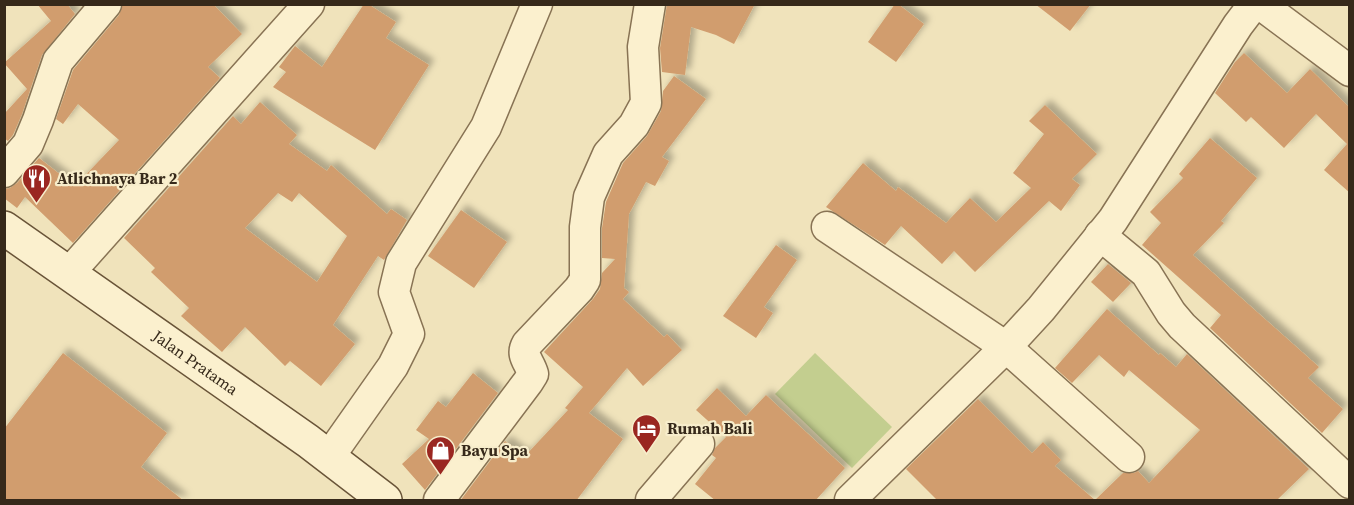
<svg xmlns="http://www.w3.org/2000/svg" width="1354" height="505" font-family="'Source Serif 4',serif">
<defs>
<filter id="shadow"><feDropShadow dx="5.5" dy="-5.5" stdDeviation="3" flood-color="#0004"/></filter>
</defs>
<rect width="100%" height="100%" fill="#f0e3bb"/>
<!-- green -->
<polygon fill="#c3ce8f" points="815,353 892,427 852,468 775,394"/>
<!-- building -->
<g fill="#d19d6e" fill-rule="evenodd" filter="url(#shadow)">
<polygon points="37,4 67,4 75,14 42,55 22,114 13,135 8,141 4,138 4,114 27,89 4,63 51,21"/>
<polygon points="123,4 213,4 242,34 208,67 220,78 73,243 25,197 17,208 4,198 4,189 10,188 17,183 39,158 75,186 119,140 78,104 63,124 56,119 73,70 119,15"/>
<polygon points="364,4 368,4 396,22 386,38 429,65 375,150 273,87 286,72 279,67 295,46 322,67"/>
<polygon points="667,4 755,4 734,44 716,35 691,27 685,75 662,72 660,48"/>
<polygon points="895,4 898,4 924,24 896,62 868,42"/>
<polygon points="1035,4 1091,4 1070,31"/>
<polygon points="1244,53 1287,93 1310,69 1350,108 1350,193 1324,170 1347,144 1316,114 1284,148 1251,117 1246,122 1215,93 1235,62"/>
<polygon points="674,76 706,99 662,157 669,161 655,186 646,182 629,214 624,288 629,292 623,299 664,337 667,334 682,350 643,386 627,368 589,413 623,439 576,501 460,501 505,441 525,456 568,410 565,408 583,387 544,352 593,299 600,289 602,273 615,259 602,258 602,228 606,202 623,163 647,136 661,111 663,91"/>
<path d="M260 102 297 135 289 144 327 171 331 165 387 214 391 209 407 220 384 260 378 256 333 325 355 344 321 386 290 361 285 366 245 327 222 352 181 316 189 308 151 272 155 268 124 238 233 116 241 124ZM278 193 292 202 299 193 347 236 317 282 245 228Z"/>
<polygon points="1045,105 1097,154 1072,179 1080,185 1061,211 1049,201 975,272 954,251 942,264 901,226 885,245 826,207 863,163 896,191 898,187 946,223 970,198 996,222 1031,188 1013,173 1044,134 1029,121"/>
<polygon points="1210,138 1257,178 1221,221 1224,223 1193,255 1319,367 1308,378 1343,409 1322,433 1210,328 1221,315 1142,245 1161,223 1150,212 1183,178 1179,174"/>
<polygon points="461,210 507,242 474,288 428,256"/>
<polygon points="776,245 797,260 764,307 773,313 756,338 723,316"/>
<polygon points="1108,264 1131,283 1113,302 1091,282"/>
<polygon points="1107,309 1159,355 1160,353 1176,367 1187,354 1309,469 1276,501 938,501 906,469 978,399 1032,453 1043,442 1061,460 1055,466 1095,500 1123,473 1134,473 1138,471 1149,483 1200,430 1129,370 1124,377 1099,355 1072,383 1055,368"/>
<polygon points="63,353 167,433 141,467 184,501 4,501 4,429"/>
<polygon points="473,373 498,393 425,490 402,464 429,439 416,430 438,401 446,407"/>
<polygon points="717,388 746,416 766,395 845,468 815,501 716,501 695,484 716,458 712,455 715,448 726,437 696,410"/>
</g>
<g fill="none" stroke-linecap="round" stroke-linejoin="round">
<defs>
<g id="street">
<polyline points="1260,4 1350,71"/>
<polyline points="4,172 28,144 38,120 58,61 106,4"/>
<polyline points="827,227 1006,347 1129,457"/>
<polyline points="1100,235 1146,273 1171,313 1182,326 1350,483"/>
<polyline points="69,273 309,4"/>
<polyline points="329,457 393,366 409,334 394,292 401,263 486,127 537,4"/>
<path d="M439 500 528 382 533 374C530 362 520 356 527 344L579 289 585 280V227L589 197 608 154 634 125 646 103 643 47 650 4"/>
<polyline points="651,500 699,444"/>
<polyline points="850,500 1006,347 1041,309 1113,220 1238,25 1254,4"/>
</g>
<g id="secondary">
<path id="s1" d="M4 228 308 441 385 500"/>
</g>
</defs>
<!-- street casing -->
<use href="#street" stroke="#887354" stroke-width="33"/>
<!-- secondary casing -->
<use href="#secondary" stroke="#695438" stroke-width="36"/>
<!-- street -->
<use href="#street" stroke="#fbf0ce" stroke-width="30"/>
<!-- secondary -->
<use href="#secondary" stroke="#fbf0ce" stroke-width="33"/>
</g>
<!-- icons -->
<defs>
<symbol id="restaurant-pin" viewBox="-11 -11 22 30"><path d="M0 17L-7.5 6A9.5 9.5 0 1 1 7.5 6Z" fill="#9a2721" stroke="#f7edcb"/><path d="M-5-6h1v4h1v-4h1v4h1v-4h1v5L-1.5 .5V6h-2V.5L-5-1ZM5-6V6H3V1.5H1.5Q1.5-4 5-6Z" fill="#fff"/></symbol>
<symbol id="hotel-pin" viewBox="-11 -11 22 30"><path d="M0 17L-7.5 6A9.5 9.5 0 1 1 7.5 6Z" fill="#9a2721" stroke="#f7edcb"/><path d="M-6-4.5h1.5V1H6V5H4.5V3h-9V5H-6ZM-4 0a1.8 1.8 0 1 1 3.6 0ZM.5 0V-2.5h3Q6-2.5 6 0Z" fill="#fff"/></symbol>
<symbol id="shop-pin" viewBox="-11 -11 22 30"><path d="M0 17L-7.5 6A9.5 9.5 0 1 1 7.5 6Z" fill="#9a2721" stroke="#f7edcb"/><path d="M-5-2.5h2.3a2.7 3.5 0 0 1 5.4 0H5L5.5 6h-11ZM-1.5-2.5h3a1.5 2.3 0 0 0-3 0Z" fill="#fff"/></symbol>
</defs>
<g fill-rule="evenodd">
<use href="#restaurant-pin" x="20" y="162" width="33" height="45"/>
<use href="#hotel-pin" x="630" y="412" width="33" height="45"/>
<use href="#shop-pin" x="424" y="434" width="33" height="45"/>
</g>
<g text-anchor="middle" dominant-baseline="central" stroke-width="4.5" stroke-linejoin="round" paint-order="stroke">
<!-- poi labels -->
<g font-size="16" font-weight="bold" fill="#36291a" stroke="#f7edcb" text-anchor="start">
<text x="57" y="178">Atlichnaya Bar 2</text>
<text x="667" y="428">Rumah Bali</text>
<text x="461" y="450">Bayu Spa</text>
</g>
<!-- street labels -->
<g font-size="16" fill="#36291a" stroke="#f7edcb">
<text stroke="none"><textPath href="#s1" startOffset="234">Jalan Pratama</textPath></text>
</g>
</g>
<!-- border -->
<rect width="1354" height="505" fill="none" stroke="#36291a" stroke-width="12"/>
</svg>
